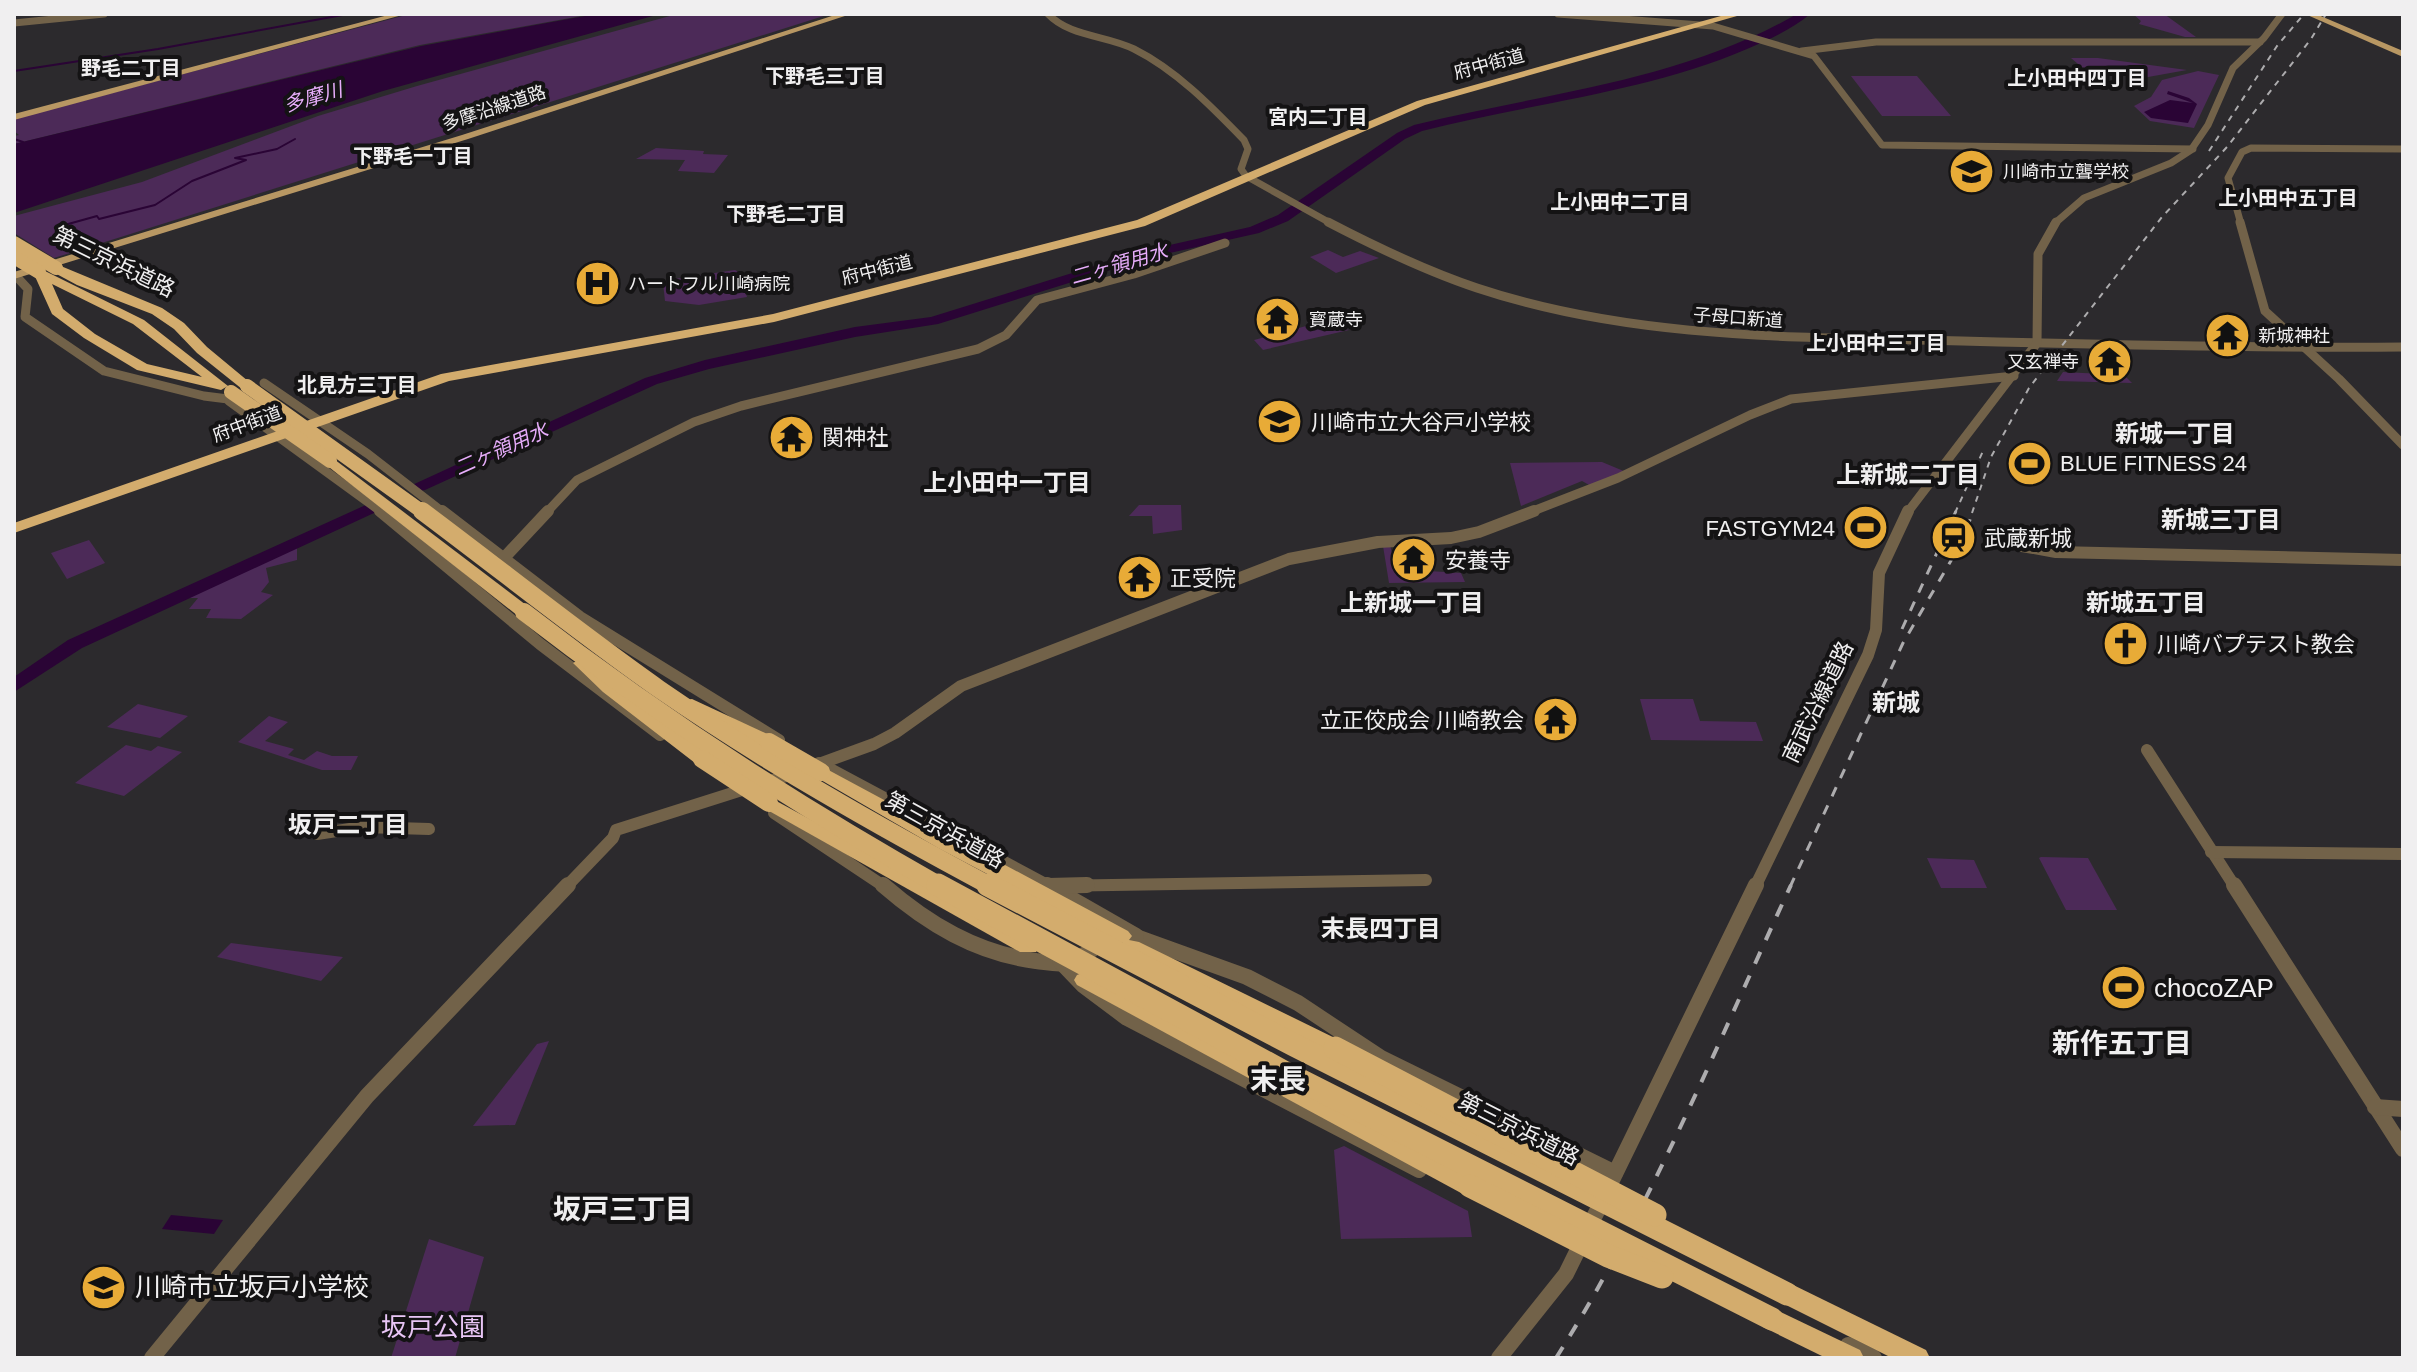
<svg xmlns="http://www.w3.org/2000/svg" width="2417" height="1372" font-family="Helvetica,'Noto Sans JP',sans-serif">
<rect width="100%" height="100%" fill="#2c2a2d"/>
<!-- green -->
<g fill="#4c2a58">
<polygon points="410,14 592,14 420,45 14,144 14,136 19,135 14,131 14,119"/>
<polygon points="677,14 830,14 54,258 14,233 14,216 142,182 318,116 417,86"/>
<polygon points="2133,14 2164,14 2196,37 2185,37 2139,24 2141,21"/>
<polygon points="2071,58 2098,58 2187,70 2137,79 2110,70 2084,69"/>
<polygon points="2198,71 2219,75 2194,128 2150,121 2134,106 2151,97 2162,80"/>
<polygon points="1851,76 1917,76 1951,116 1882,116"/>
<polygon points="656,148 704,151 703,154 728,155 714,173 678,171 685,160 636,159"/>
<polygon points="1328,250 1343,257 1360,251 1379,258 1336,273 1310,257"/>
<polygon points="735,270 740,273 747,297 699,305 665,301 663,283 667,280"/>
<polygon points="1321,322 1349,330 1263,350 1254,340"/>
<polygon points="2063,372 2124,375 2132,383 2057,381"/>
<polygon points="1602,462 1626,472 1591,486 1582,481 1521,506 1510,463"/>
<polygon points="1139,505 1181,505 1182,530 1153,534 1152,516 1129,516"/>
<polygon points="89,540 105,563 67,579 51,553"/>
<polygon points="1390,545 1396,569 1461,573 1465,582 1389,583 1383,546"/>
<polygon points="297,546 297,560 266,568 269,582 261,592 273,595 241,619 206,618 211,609 189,609 198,598 185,598"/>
<polygon points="1640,699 1693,699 1700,721 1756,722 1763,741 1651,740"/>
<polygon points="138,704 188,716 160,738 107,727"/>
<polygon points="269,716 288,722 265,741 294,749 288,755 304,760 317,751 332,756 358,756 351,770 322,770 238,742"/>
<polygon points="126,745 151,751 158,746 182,752 124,796 75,783"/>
<polygon points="2041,857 2088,858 2117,910 2066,910 2039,858"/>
<polygon points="1927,858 1974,860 1987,888 1941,888"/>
<polygon points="231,943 343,957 321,981 217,957"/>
<polygon points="549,1041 515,1125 473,1126 537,1044"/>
<polygon points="1344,1146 1468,1211 1472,1237 1341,1239 1334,1150"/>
<polygon points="429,1239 484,1257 455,1358 391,1358"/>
</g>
<!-- water -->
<g fill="#2a0435">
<polygon points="596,14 660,14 383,91 14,213 14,144 421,46"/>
<polygon points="2168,91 2189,98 2197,104 2188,123 2151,118 2144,112 2170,100 2193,103 2167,94"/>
<polygon points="171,1215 223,1220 214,1234 162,1229"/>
</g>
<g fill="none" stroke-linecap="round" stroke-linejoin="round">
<!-- stream -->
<g stroke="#2a0435" stroke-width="2">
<polyline points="14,71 158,49 348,14"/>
<polyline points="14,139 23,142"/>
<polyline points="60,231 61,226 97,216 99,219 155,205 192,181 246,160 235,158 277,149 295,139"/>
</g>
<!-- river -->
<g fill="#2a0435" fill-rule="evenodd">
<path d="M1797 14H1810C1793 29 1768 40 1747 49 1644 93 1530 103 1422 131L1405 139 1288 221 1259 233 1152 257 938 324 855 337 709 369 657 384 425 490 419 491 410 486 645 378 705 360 855 327 931 317 1143 251 1250 227 1278 215 1397 133 1414 125C1544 93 1679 82 1797 14Z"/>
<polygon points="368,504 374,505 377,509 374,513 82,648 14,692 14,677 68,640"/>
</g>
<!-- minor-far3 -->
<g stroke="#726249" stroke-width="7">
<path d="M1048 14C1070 37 1106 35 1134 49 1176 70 1211 106 1244 140L1248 149 1241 169 1246 176 1332 224"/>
<polyline points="1558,14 1713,26 1814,56 1882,145 2193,149"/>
<polyline points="14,23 104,14"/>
<polyline points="1802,51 1876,42 2260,42"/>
<polyline points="2054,224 2084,198 2171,163 2191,150 2208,125 2233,68 2264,38 2282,14"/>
<polyline points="2241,224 2228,178 2242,152 2251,148 2403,149"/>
</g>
<!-- minor-far2 -->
<g stroke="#726249" stroke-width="9">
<path d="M1328 222C1376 247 1426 271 1477 288 1633 340 1800 337 1962 341 2109 345 2256 348 2403 347"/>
<polyline points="2240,222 2265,311 2339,379 2403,445"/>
<polyline points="16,276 28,289 25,317 104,371 204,396 244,401"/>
<polyline points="264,383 368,454 444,513"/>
<polyline points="229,401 383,513"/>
<polyline points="546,513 577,480 694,422 741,406 978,349 1006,335 1037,300 1134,274 1225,243"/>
<polyline points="1528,513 1618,478 1750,415 1791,399 2014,376"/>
<polyline points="1907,513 2037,343 2038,254 2056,222"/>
</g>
<!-- minor-far1 -->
<g stroke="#726249" stroke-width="12">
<polyline points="380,511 540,644 660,735"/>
<polyline points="442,511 580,617 779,740"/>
<polyline points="2022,546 2056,552 2403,560"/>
<polyline points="504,558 548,511"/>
<polyline points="2147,750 2235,887"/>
<polyline points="819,763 1051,887"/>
<polyline points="774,813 885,887"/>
<polyline points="317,834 363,827 429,829"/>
<polyline points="2211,852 2403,854"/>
<polyline points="1048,886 1426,880"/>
<polyline points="566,887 613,838 616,830 786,776 874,744 895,733 961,686 1289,559 1378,542 1451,538 1479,532 1534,511"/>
<polyline points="1755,887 1868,655 1876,630 1879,573 1908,511"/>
</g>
<!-- minor -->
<g stroke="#726249" stroke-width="16">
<path d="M883 885C928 924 976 953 1036 961 1046 962 1057 965 1066 963 1101 953 1091 933 1139 938L1247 977 1298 1003 1381 1058 1615 1173"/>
<polyline points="1047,885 1136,936"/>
<polyline points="2234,885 2403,1149"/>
<polyline points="1048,886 1087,885"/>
<polyline points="1060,961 1083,985 1127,1018 1419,1170"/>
<polyline points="2375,1107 2403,1109"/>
<polyline points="1612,1180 1756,885"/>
<polyline points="1848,1345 1874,1358"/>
<polyline points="152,1358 367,1096 568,885"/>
<polyline points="1499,1358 1566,1274 1604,1197"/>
</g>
<!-- major -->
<g fill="#b89763" fill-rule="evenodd">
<polygon points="392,14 406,14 14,120 14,114"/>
<polygon points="838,14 851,14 468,139 14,279 14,272 462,135"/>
<polygon points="2305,14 2316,14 2403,51 2403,57"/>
</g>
<!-- highway -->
<g fill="#d3ac6d" fill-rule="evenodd">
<polygon points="1728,14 1744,14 1425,105 1145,226 774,322 449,381 14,533 14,523 441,374 773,314 1137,220 1417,101"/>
<polygon points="56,264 162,308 184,323 207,347 254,386 247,390 242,389 197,353 174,329 152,314 77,285 51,271 51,265"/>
<path d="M39 268 144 320 228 386 221 390 137 370 84 338 52 314 33 272ZM52 284 133 324 202 377 147 364 95 334 63 309Z"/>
<polygon points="330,456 530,608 533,612 530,616 518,616 325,464 322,461"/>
<polygon points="582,658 588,659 615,684 709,755 711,759 709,763 695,763 603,692 573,663"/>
<polygon points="692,699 776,738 778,742 776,746 762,746 686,708 683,704 686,700"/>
<polygon points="821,766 1128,931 1132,936 1129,940 1139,942 1343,1042 1346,1048 1343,1054 1335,1056 1327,1054 1123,952 1120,947 1123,943 1114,941 938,848 814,776 811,772 814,768"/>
<polygon points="769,797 1036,942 1039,947 1036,952 1020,952 762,807 759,803 762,799"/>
<polygon points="1085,972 1479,1179 1482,1186 1479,1193 1470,1196 1461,1193 1077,985 1074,980 1077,975"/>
<polygon points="1777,1277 1926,1350 1930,1358 1892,1358 1768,1296 1764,1288 1768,1280"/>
<polygon points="1772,1308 1860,1350 1864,1358 1826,1358 1763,1327 1759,1319 1763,1311"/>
</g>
<!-- rail-far2 -->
<g stroke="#adacae" stroke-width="2" stroke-dasharray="6 6" stroke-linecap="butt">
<polyline points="2209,151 2277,46 2304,14"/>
<polyline points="1955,513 1983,451"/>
<polyline points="1972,513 1991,457 2029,388 2162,217 2227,147 2311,39 2326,14"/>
</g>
<!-- rail-far1 -->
<g stroke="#adacae" stroke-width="3" stroke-dasharray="10 10" stroke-linecap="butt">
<polyline points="1902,629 1956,511"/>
<polyline points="1790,887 1903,643 1963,540 1973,511"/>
</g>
<!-- rail -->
<path stroke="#adacae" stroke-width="4" stroke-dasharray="13 13" stroke-linecap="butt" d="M1556 1358C1649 1212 1718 1042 1791 885"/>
<!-- highway-bridge-far2 -->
<g stroke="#d3ac6d" stroke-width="14">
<polyline points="14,243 56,268"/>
<polyline points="14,257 39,272"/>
<polyline points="247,386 424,513"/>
<polyline points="231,392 330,461"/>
</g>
<!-- highway-bridge-far1 -->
<g stroke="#d3ac6d" stroke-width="18">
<path d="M422 511C501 570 578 632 659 689 765 762 878 826 992 887"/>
<path d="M524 612C657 715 796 805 942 887"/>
<polyline points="769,742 821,772"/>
<polyline points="702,759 769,803"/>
</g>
<!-- highway-bridge -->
<g stroke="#d3ac6d" stroke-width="23">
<polyline points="938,885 1284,1072 1772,1319"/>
<polyline points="988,885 1294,1045 1787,1294"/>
<polyline points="1335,1048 1655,1215"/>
<polyline points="1470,1186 1608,1256 1662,1277"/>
</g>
</g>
<!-- icons -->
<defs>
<symbol id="school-disc" viewBox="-11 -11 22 22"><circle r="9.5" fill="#e8ab37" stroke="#141314"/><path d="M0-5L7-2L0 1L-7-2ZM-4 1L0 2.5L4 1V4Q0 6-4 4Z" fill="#111"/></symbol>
<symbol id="hospital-disc" viewBox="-11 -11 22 22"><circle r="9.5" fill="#e8ab37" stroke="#141314"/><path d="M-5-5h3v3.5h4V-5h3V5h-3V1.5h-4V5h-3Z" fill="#111"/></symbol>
<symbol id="temple-disc" viewBox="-11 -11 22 22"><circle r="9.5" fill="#e8ab37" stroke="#141314"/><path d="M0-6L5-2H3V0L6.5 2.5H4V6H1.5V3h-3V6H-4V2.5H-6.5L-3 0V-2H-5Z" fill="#111"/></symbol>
<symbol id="stadium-disc" viewBox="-11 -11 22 22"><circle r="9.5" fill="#e8ab37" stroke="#141314"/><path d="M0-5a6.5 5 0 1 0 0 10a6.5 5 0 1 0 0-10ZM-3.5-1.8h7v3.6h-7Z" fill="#111"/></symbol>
<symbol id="station-disc" viewBox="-11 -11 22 22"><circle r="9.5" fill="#e8ab37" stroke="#141314"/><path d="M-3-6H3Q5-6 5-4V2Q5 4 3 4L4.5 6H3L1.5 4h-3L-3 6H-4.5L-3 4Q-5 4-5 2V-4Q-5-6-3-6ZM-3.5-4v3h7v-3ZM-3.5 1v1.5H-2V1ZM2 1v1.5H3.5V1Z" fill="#111"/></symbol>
<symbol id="church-disc" viewBox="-11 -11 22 22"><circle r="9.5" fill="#e8ab37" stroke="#141314"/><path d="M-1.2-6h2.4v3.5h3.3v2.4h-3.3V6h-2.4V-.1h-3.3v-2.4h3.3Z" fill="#111"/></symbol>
</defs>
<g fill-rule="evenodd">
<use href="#school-disc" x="1946" y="146" width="51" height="51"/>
<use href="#hospital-disc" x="572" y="258" width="51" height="51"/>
<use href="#temple-disc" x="1252" y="294" width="51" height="51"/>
<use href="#temple-disc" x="2202" y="310" width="51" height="51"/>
<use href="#temple-disc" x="2084" y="336" width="51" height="51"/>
<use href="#school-disc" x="1254" y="396" width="51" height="51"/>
<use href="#temple-disc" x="766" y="412" width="51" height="51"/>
<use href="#stadium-disc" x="2004" y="438" width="51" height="51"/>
<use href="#stadium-disc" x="1840" y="502" width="51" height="51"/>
<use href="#station-disc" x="1928" y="512" width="51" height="51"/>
<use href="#temple-disc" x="1388" y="534" width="51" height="51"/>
<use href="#temple-disc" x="1114" y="552" width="51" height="51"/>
<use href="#church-disc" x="2100" y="618" width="51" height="51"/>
<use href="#temple-disc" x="1530" y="694" width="51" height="51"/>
<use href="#stadium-disc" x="2098" y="962" width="51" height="51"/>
<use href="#school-disc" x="78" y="1262" width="51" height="51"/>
</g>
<g text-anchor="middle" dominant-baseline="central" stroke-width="8" stroke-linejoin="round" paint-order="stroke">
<!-- far-street labels -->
<g font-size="18" fill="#f0eff0" stroke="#141314">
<text transform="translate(1489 64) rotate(-15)">府中街道</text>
<text transform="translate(494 108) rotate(-18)">多摩沿線道路</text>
<text transform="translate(877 270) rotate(-14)">府中街道</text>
<text transform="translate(1738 318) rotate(4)">子母口新道</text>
<text transform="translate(247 424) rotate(-20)">府中街道</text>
</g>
<!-- far-poi labels -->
<g font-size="18" fill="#f0eff0" stroke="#141314" text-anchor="start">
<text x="2003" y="172">川崎市立聾学校</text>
<text x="628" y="284">ハートフル川崎病院</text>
<text x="1309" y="320">寳蔵寺</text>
<text x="2258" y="336">新城神社</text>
<text x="2079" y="362" text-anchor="end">又玄禅寺</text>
</g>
<!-- far-neighbourhood labels -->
<g font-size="20" font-weight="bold" fill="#f0eff0" stroke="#141314">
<text x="131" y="68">野毛二丁目</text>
<text x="825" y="76">下野毛三丁目</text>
<text x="2077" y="78">上小田中四丁目</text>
<text x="1318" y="117">宮内二丁目</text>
<text x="413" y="156">下野毛一丁目</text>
<text x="2288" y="198">上小田中五丁目</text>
<text x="1620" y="202">上小田中二丁目</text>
<text x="786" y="214">下野毛二丁目</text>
<text x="1876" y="343">上小田中三丁目</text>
<text x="357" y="385">北見方三丁目</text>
</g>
<!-- far-water labels -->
<g font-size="20" font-style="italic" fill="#e7adfb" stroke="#141314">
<text transform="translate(313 97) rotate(-16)">多摩川</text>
<text transform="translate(1119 264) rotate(-16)">二ヶ領用水</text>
<text transform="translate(501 449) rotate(-24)">二ヶ領用水</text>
</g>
<!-- street labels -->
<g font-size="22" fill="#f0eff0" stroke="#141314">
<text transform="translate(114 262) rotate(26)">第三京浜道路</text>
<text transform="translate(1818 702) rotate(-64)">南武沿線道路</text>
<text transform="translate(945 830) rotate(29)">第三京浜道路</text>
<text transform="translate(1519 1129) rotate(27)">第三京浜道路</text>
</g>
<!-- poi labels -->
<g font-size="22" fill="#f0eff0" stroke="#141314" text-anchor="start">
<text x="1311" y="422">川崎市立大谷戸小学校</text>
<text x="822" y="437">関神社</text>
<text x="2060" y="463">BLUE FITNESS 24</text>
<text x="1835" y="528" text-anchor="end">FASTGYM24</text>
<text x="1984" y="538">武蔵新城</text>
<text x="1445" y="560">安養寺</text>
<text x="1170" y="578">正受院</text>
<text x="2157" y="644">川崎バプテスト教会</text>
<text x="1524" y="720" text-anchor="end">立正佼成会 川崎教会</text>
</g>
<!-- neighbourhood labels -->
<g font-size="24" font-weight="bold" fill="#f0eff0" stroke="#141314">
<text x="2175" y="433">新城一丁目</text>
<text x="1908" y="474">上新城二丁目</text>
<text x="1007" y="482">上小田中一丁目</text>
<text x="2221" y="519">新城三丁目</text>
<text x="1412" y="602">上新城一丁目</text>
<text x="2146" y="602">新城五丁目</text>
<text x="1896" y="702">新城</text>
<text x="348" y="824">坂戸二丁目</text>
<text x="1381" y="928">末長四丁目</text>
</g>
<!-- near-poi labels -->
<g font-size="26" fill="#f0eff0" stroke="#141314" text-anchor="start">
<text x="2154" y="988">chocoZAP</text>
<text x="135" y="1287">川崎市立坂戸小学校</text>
</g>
<!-- near-park labels -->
<g font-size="26" fill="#e8c5f5" stroke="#141314">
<text x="433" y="1327">坂戸公園</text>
</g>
<!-- near-neighbourhood labels -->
<g font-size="28" font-weight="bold" fill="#f0eff0" stroke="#141314">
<text x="2122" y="1043">新作五丁目</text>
<text x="1278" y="1079">末長</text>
<text x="623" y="1209">坂戸三丁目</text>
</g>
</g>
<!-- border -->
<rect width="2417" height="1372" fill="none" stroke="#f0eff0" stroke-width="32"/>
</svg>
